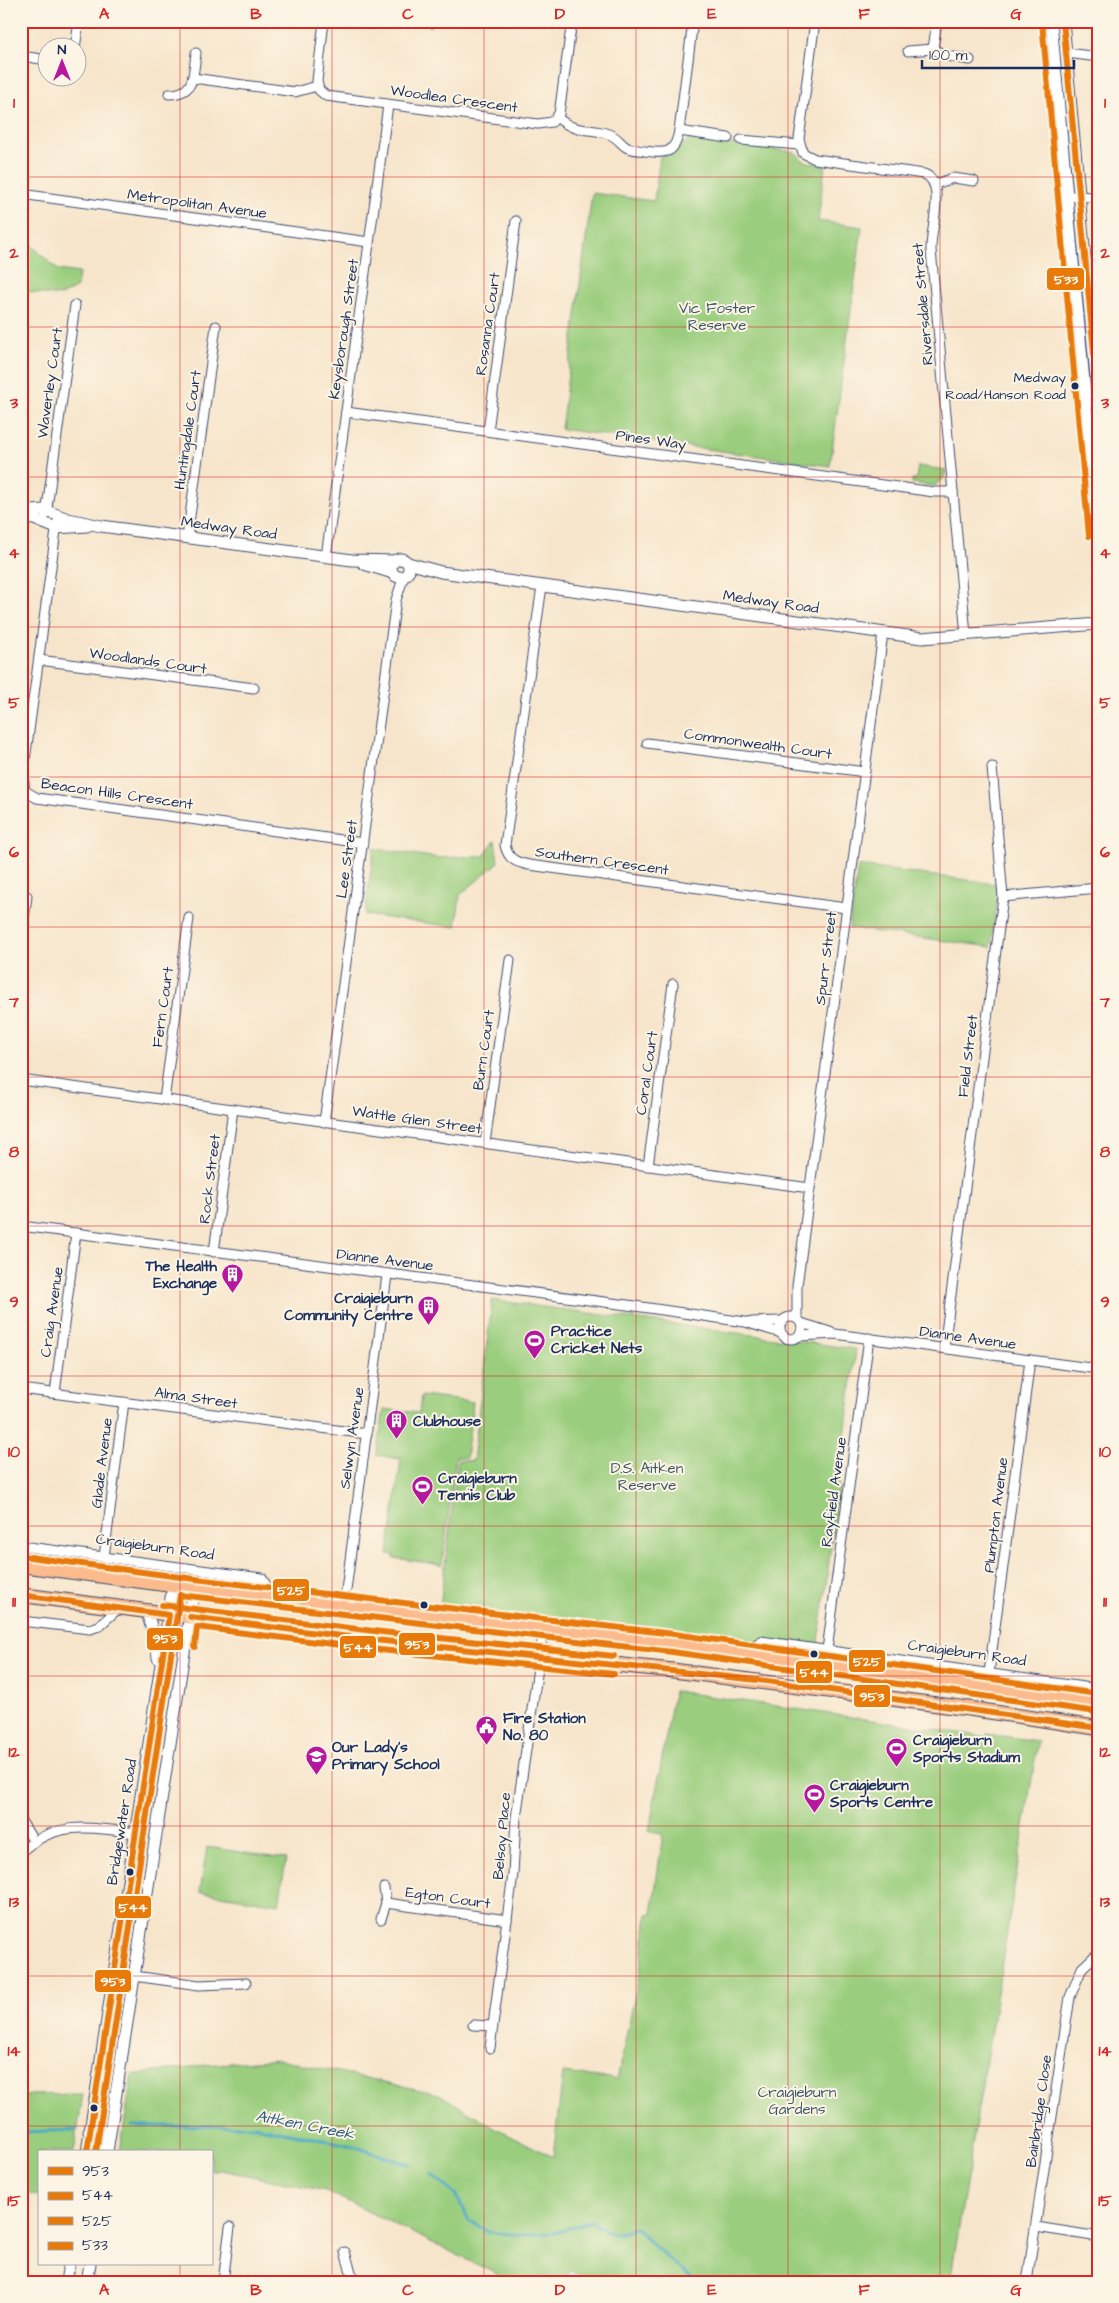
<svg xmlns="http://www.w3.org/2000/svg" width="1119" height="2303" font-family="'Architects Daughter',sans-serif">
<rect width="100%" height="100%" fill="#fcf5e5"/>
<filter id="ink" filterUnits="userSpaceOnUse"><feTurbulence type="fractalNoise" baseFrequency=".02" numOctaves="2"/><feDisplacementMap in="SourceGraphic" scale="10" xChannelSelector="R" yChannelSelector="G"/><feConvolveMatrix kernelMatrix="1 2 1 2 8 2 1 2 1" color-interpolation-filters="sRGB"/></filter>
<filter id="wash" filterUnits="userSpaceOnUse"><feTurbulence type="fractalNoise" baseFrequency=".0096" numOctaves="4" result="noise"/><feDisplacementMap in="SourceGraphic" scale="20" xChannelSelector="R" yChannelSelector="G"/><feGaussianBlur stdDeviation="1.12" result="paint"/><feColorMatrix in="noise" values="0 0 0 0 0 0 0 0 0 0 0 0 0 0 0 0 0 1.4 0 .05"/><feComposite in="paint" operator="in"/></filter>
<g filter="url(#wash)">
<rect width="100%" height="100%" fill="#f7e5cb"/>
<!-- green -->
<g fill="#9acd7d" stroke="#5a7e6e">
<polygon points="689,139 795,152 804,161 825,166 818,221 862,227 830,466 561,429 592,193 654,201 660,157 676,152"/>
<polygon points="21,206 34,208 29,243 58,270 79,273 77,287 61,296 21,291"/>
<polygon points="918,466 946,470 944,478 934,486 912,483 912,479 916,479"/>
<polygon points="495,840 498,863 460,895 456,927 365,915 374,848 438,858 484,856"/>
<polygon points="858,866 997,884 998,894 991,947 849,928"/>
<polygon points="492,1300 856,1349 817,1656 440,1606 458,1460 473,1461"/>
<polygon points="421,1396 473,1402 466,1458 456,1457 442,1565 394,1558 394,1555 388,1554 401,1459 377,1455 384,1409 419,1413"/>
<polygon points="674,1691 987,1737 987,1734 1038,1741 950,2282 589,2282 571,2270 563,2282 513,2282 326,2191 221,2170 211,2170 211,2152 120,2152 132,2075 206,2065 279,2059 439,2094 496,2128 553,2157 563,2073 617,2079 640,1972 647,1914 652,1914 663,1833 649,1831"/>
<polygon points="207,1847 286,1859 279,1904 200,1892"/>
<polygon points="83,2094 74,2152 39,2152 39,2196 21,2192 21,2095"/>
</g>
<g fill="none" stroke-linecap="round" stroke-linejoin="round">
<!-- stream -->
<g stroke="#44a8c4" stroke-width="3">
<polyline points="132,2126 254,2126 353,2146 410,2165"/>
<polyline points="21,2132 77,2130"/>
<polyline points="431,2174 455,2194 469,2220 488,2232 519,2235 555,2233 591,2221 607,2232 617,2234 634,2228 638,2229 650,2243 696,2282"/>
</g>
</g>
</g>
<g filter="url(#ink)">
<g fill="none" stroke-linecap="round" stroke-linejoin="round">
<defs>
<g id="minor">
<polyline points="324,21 317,81 319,90 326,96 538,124 552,122 559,114 572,21"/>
<path d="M815 21 799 139 803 153 815 159 924 174C947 182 930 230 931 250L966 635"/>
<polyline points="432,23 432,21"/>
<polyline points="75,48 79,21"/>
<polyline points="933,49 937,21"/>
<polyline points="908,51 933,49 947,56 970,60"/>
<polyline points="1067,53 1098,57"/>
<polyline points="21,56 48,60"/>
<polyline points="193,78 295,92 317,86"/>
<path d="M169 94C196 94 193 74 196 53"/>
<path d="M557 117C576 135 590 126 611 135 618 138 621 144 626 147 632 150 639 150 645 151 666 154 675 154 679 131L693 21"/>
<polyline points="679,131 728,138"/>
<polyline points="741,140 799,145"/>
<polyline points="936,184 953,178 974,181"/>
<polyline points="21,194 369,242"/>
<polyline points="1066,196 1098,197"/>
<polyline points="346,412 934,492 953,492"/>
<polyline points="488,431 516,221"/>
<polyline points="46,515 75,305"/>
<polyline points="57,523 23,775 25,791 37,798 363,843"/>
<polyline points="187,538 216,326"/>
<polyline points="326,557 388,105"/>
<path d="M542 586 505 845C508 859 515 862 529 865L846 908"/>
<polyline points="39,660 254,688"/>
<polyline points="647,743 865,772"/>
<polyline points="1003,897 1098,888"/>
<polyline points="21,941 27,896"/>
<polyline points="21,1080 810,1188"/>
<polyline points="164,1100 189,918"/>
<polyline points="324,1122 396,600 404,576"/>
<polyline points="485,1143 510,960"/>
<polyline points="648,1166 673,984"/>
<polyline points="21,1226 635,1306 745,1322 781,1333"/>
<polyline points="214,1252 233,1109"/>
<circle cx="791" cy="1328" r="11"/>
<polyline points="797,1318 797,1286 883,633"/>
<polyline points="752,1322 783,1321"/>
<polyline points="801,1323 830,1332"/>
<polyline points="800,1336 835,1334 1098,1369"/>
<polyline points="944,1348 1003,897 992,767"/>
<polyline points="21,1389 367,1434"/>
<polyline points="55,1393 76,1233"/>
<polyline points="21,1546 262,1578 273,1597"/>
<polyline points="104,1557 124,1402"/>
<polyline points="344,1606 387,1275"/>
<polyline points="21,1621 90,1629 99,1626 119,1608"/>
<polyline points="827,1650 869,1338"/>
<polyline points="744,1652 761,1641 1098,1689"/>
<polyline points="989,1673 1030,1360"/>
<polyline points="21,1821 34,1842"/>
<path d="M21 1852C57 1819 92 1828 136 1833"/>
<polyline points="386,1903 507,1920"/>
<polyline points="381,1919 386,1903 384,1888"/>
<polyline points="134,1976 199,1985 246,1983"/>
<polyline points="473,2025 492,2026"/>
<polyline points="490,2048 513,1874 516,1818 544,1627"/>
<polyline points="1036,2227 1093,2236"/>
<polyline points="345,2252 354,2282"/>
<polyline points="223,2282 230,2227"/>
<polyline points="1027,2282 1070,1997 1082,1968 1098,1953"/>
</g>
<g id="tertiary">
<polyline points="1051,21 1098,535"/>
<polyline points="1063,21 1098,398"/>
<polyline points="21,512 44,510 68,519 101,526 352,560 395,561"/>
<polyline points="21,517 34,519 56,528 87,526"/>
<circle cx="400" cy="568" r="9"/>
<polyline points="408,563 441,572 922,638 1098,624"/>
<polyline points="364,564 393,573"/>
<polyline points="147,1612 157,1647 158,1658"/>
<polyline points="89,2132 92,2144 98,2146 101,2144 108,2131"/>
<polyline points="87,2152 173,1585"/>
<polyline points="107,2152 194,1588"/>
<polyline points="66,2282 69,2264"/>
<polyline points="87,2282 90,2264"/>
</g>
<g id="primary">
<polyline points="21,1565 194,1588 673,1643 1098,1703"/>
<polyline points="21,1595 381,1641 669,1670 972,1709 1098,1728"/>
</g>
</defs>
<!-- minor casing -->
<use href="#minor" stroke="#3c4a6e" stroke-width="11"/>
<!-- tertiary casing -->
<use href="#tertiary" stroke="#3c4a6e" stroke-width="13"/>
<!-- primary casing -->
<use href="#primary" stroke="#3c4a6e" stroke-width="16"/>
<!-- minor -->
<use href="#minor" stroke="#fff" stroke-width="9"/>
<!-- tertiary -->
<use href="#tertiary" stroke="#fff" stroke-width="11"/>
<!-- primary -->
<use href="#primary" stroke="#fbbb8d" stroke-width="14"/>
<defs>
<g id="bus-1">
<polyline points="1063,21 1098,395"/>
<polyline points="21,1595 169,1615 87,2152"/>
<polyline points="190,1617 365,1639 767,1681 1098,1728"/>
</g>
<g id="bus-2">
<polyline points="195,1647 197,1627 380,1650 614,1674"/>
<polyline points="96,2152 180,1595 672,1652 1097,1712"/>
</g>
<g id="bus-3">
<polyline points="22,1556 195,1579 674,1634 1098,1694"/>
<polyline points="162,1605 382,1632 614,1656"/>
</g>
<polyline id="bus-4" points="1042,22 1089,536"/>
</defs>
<!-- bus-1 casing -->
<use href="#bus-1" stroke="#fcf5e5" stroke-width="10"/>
<!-- bus-2 casing -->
<use href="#bus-2" stroke="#fcf5e5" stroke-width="10"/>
<!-- bus-3 casing -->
<use href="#bus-3" stroke="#fcf5e5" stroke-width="10"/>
<!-- bus-4 casing -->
<use href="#bus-4" stroke="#fcf5e5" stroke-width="10"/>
<!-- bus-1 -->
<use href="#bus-1" stroke="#e87a09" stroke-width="6"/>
<!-- bus-2 -->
<use href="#bus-2" stroke="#e87a09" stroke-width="6"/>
<!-- bus-3 -->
<use href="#bus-3" stroke="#e87a09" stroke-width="6"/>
<!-- bus-4 -->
<use href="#bus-4" stroke="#e87a09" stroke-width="6"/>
</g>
</g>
<!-- grid -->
<path fill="none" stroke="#d62828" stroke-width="1" stroke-opacity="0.55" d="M180 21V2152M332 21V2282M484 21V2282M636 21V2282M788 21V2282M940 21V2282M21 177H1098M21 327H1098M21 477H1098M21 627H1098M21 777H1098M21 927H1098M21 1077H1098M21 1226H1098M21 1376H1098M21 1526H1098M21 1676H1098M21 1826H1098M21 1976H1098M21 2126H1098M180 2264V2282"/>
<!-- icons -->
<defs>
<symbol id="building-pin" viewBox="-11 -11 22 30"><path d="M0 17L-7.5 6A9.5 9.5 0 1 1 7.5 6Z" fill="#b5179e" stroke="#fcf5e5"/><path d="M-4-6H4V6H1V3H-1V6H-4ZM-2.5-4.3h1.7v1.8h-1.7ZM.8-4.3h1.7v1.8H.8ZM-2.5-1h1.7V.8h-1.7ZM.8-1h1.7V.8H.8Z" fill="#fff"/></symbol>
<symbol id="stadium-pin" viewBox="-11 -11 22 30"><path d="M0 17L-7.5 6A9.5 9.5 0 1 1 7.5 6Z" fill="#b5179e" stroke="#fcf5e5"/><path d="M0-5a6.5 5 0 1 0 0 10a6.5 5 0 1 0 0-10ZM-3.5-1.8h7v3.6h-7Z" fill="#fff"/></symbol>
<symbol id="civic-pin" viewBox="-11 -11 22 30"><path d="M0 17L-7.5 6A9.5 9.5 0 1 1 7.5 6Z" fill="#b5179e" stroke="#fcf5e5"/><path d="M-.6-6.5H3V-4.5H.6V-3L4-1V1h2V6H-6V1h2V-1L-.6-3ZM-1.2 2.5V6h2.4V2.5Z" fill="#fff"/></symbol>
<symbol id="school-pin" viewBox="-11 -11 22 30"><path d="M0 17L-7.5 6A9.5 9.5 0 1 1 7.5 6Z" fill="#b5179e" stroke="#fcf5e5"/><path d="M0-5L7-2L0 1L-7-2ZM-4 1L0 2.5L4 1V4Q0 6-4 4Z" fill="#fff"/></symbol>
</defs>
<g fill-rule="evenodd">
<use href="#building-pin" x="220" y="1262" width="25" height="34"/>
<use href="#building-pin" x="416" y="1294" width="25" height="34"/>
<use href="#stadium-pin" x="522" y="1328" width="25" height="34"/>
<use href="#building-pin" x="384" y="1408" width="25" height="34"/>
<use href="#stadium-pin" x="410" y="1474" width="25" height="34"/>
<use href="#civic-pin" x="474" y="1714" width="25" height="34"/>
<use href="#stadium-pin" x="884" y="1736" width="25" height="34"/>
<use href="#school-pin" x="304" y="1744" width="25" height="34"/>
<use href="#stadium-pin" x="802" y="1782" width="25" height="34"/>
</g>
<!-- markers -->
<g fill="#1b2f5e" stroke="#fcf5e5" stroke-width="2">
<circle cx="1075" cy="386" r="4.5"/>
<circle cx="424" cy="1605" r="4.5"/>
<circle cx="814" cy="1654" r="4.5"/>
<circle cx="130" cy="1872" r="4.5"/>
<circle cx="94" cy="2108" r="4.5"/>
</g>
<g text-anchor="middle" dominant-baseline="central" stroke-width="4" stroke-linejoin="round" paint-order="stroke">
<!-- bus labels -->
<g font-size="14" fill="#1b2f5e" stroke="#fcf5e5" text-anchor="end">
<text x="1066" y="378">Medway<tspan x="1066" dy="17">Road/Hanson Road</tspan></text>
</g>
<!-- street labels -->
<g font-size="15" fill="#1b2f5e" stroke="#fcf5e5">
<text transform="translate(454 99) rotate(8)">Woodlea Crescent</text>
<text transform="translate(197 204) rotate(8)">Metropolitan Avenue</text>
<text transform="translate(923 304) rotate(-95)">Riversdale Street</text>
<text transform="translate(488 324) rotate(-82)">Rosanna Court</text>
<text transform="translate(344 329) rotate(-82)">Keysborough Street</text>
<text transform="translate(50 383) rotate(-82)">Waverley Court</text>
<text transform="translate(188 430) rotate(-82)">Huntingdale Court</text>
<text transform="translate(651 440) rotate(8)">Pines Way</text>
<text transform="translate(229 528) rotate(8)">Medway Road</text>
<text transform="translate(771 602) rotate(8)">Medway Road</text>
<text transform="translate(148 661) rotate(8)">Woodlands Court</text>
<text transform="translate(758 744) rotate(8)">Commonwealth Court</text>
<text transform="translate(117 794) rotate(8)">Beacon Hills Crescent</text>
<text transform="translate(347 859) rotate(-82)">Lee Street</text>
<text transform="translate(602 861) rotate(8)">Southern Crescent</text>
<text transform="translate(826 958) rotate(-83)">Spurr Street</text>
<text transform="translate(163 1007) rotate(-82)">Fern Court</text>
<text transform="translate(484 1050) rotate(-82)">Burn Court</text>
<text transform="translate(968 1056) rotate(-83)">Field Street</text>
<text transform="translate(647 1073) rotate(-82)">Coral Court</text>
<text transform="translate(417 1120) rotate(8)">Wattle Glen Street</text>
<text transform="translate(210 1179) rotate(-83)">Rock Street</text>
<text transform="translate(385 1260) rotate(7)">Dianne Avenue</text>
<text transform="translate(52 1312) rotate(-82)">Craig Avenue</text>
<text transform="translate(968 1338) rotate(8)">Dianne Avenue</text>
<text transform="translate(196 1398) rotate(8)">Alma Street</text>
<text transform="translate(352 1438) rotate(-82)">Selwyn Avenue</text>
<text transform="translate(102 1463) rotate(-83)">Glade Avenue</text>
<text transform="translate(834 1492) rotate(-82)">Rayfield Avenue</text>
<text transform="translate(996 1515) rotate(-83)">Plumpton Avenue</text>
<text transform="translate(155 1547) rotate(8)">Craigieburn Road</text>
<text transform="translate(967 1653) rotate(8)">Craigieburn Road</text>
<text transform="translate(122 1822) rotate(-81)">Bridgewater Road</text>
<text transform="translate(502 1836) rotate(-85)">Belsay Place</text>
<text transform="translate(448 1898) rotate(8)">Egton Court</text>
<text transform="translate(1039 2111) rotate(-82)">Bainbridge Close</text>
</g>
<!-- park labels -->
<g font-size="15" fill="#3b5666" stroke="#fcf5e5">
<text x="717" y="308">Vic Foster<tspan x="717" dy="17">Reserve</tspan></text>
<text x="647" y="1468">D.S. Aitken<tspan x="647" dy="17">Reserve</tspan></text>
<text x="797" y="2092">Craigieburn<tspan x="797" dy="17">Gardens</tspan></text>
</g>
<!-- poi labels -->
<g font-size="15" font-weight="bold" fill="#1b2f5e" stroke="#fcf5e5" text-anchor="start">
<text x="217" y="1266" text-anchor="end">The Health<tspan x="217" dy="17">Exchange</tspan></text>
<text x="413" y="1298" text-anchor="end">Craigieburn<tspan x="413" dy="17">Community Centre</tspan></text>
<text x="551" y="1331">Practice<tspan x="551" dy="17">Cricket Nets</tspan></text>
<text x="413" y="1421">Clubhouse</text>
<text x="438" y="1478">Craigieburn<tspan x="438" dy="17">Tennis Club</tspan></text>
<text x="503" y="1718">Fire Station<tspan x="503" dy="17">No. 80</tspan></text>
<text x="913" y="1740">Craigieburn<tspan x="913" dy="17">Sports Stadium</tspan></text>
<text x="332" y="1747">Our Lady's<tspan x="332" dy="17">Primary School</tspan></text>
<text x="830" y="1785">Craigieburn<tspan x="830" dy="17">Sports Centre</tspan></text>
</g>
<!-- water labels -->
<g font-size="16" font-style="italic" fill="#295982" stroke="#fcf5e5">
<text transform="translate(305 2125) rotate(11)">Aitken Creek</text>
</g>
</g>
<g stroke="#fcf5e5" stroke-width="2">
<rect x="1046" y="267" width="39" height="24" rx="5" fill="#e87a09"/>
<rect x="272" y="1578" width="38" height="24" rx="5" fill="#e87a09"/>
<rect x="146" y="1627" width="38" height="24" rx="5" fill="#e87a09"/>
<rect x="398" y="1632" width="38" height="24" rx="5" fill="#e87a09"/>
<rect x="339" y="1635" width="38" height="24" rx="5" fill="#e87a09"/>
<rect x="848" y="1649" width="38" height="24" rx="5" fill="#e87a09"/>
<rect x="795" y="1660" width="38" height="24" rx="5" fill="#e87a09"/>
<rect x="853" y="1684" width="38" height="24" rx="5" fill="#e87a09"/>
<rect x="114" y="1895" width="38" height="24" rx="5" fill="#e87a09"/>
<rect x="94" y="1969" width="38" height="24" rx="5" fill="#e87a09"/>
</g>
<g font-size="14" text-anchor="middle" font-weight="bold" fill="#fff">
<text x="1066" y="284">533</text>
<text x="291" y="1595">525</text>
<text x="165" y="1643">953</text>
<text x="417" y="1649">953</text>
<text x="358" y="1652">544</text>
<text x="867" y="1666">525</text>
<text x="814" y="1677">544</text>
<text x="872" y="1701">953</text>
<text x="133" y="1912">544</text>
<text x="113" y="1986">953</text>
</g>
<!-- margin -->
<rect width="1119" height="2303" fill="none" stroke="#fcf5e5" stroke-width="55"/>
<!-- legend -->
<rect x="38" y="2150" width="175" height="115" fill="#fcf5e5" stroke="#a2a6af"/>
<rect x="48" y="2167" width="25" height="8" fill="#e87a09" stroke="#a2a6af"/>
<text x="82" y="2176" font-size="15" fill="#1b2f5e">953</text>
<rect x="48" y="2192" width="25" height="8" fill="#e87a09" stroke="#a2a6af"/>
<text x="82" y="2200" font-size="15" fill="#1b2f5e">544</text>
<rect x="48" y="2217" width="25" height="8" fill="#e87a09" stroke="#a2a6af"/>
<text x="82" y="2226" font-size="15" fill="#1b2f5e">525</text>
<rect x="48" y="2242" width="25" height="8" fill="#e87a09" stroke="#a2a6af"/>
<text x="82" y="2250" font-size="15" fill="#1b2f5e">533</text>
<!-- north arrow -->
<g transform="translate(62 62)"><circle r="24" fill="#fcf5e5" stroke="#a2a6af"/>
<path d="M0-4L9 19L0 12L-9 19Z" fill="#b5179e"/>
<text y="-8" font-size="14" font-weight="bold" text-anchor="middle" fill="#1b2f5e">N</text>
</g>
<!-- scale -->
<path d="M922 60v8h152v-8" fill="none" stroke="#1b2f5e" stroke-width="2.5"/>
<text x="929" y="60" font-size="15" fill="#1b2f5e" stroke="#fcf5e5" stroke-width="4" paint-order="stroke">100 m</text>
<rect x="28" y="28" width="1064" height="2248" fill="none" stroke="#d62828" stroke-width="2"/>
<g font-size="16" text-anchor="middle" font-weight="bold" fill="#d62828">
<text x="104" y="19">A</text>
<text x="256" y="19">B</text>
<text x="408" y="19">C</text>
<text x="560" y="19">D</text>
<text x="712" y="19">E</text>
<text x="864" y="19">F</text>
<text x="1016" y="19">G</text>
<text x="14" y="108">1</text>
<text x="1105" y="108">1</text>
<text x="14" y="258">2</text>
<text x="1105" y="258">2</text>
<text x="14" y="408">3</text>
<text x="1105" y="408">3</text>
<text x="14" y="558">4</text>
<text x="1105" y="558">4</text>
<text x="14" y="708">5</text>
<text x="1105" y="708">5</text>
<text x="14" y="857">6</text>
<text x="1105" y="857">6</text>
<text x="14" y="1007">7</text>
<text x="1105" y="1007">7</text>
<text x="14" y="1157">8</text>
<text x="1105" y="1157">8</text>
<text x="14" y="1307">9</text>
<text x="1105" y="1307">9</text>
<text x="14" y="1457">10</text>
<text x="1105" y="1457">10</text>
<text x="14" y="1607">11</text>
<text x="1105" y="1607">11</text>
<text x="14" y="1757">12</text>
<text x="1105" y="1757">12</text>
<text x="14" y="1907">13</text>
<text x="1105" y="1907">13</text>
<text x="14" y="2056">14</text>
<text x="1105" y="2056">14</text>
<text x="14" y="2206">15</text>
<text x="1105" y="2206">15</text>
<text x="104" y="2295">A</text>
<text x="256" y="2295">B</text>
<text x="408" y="2295">C</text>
<text x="560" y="2295">D</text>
<text x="712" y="2295">E</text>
<text x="864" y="2295">F</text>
<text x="1016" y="2295">G</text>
</g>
</svg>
